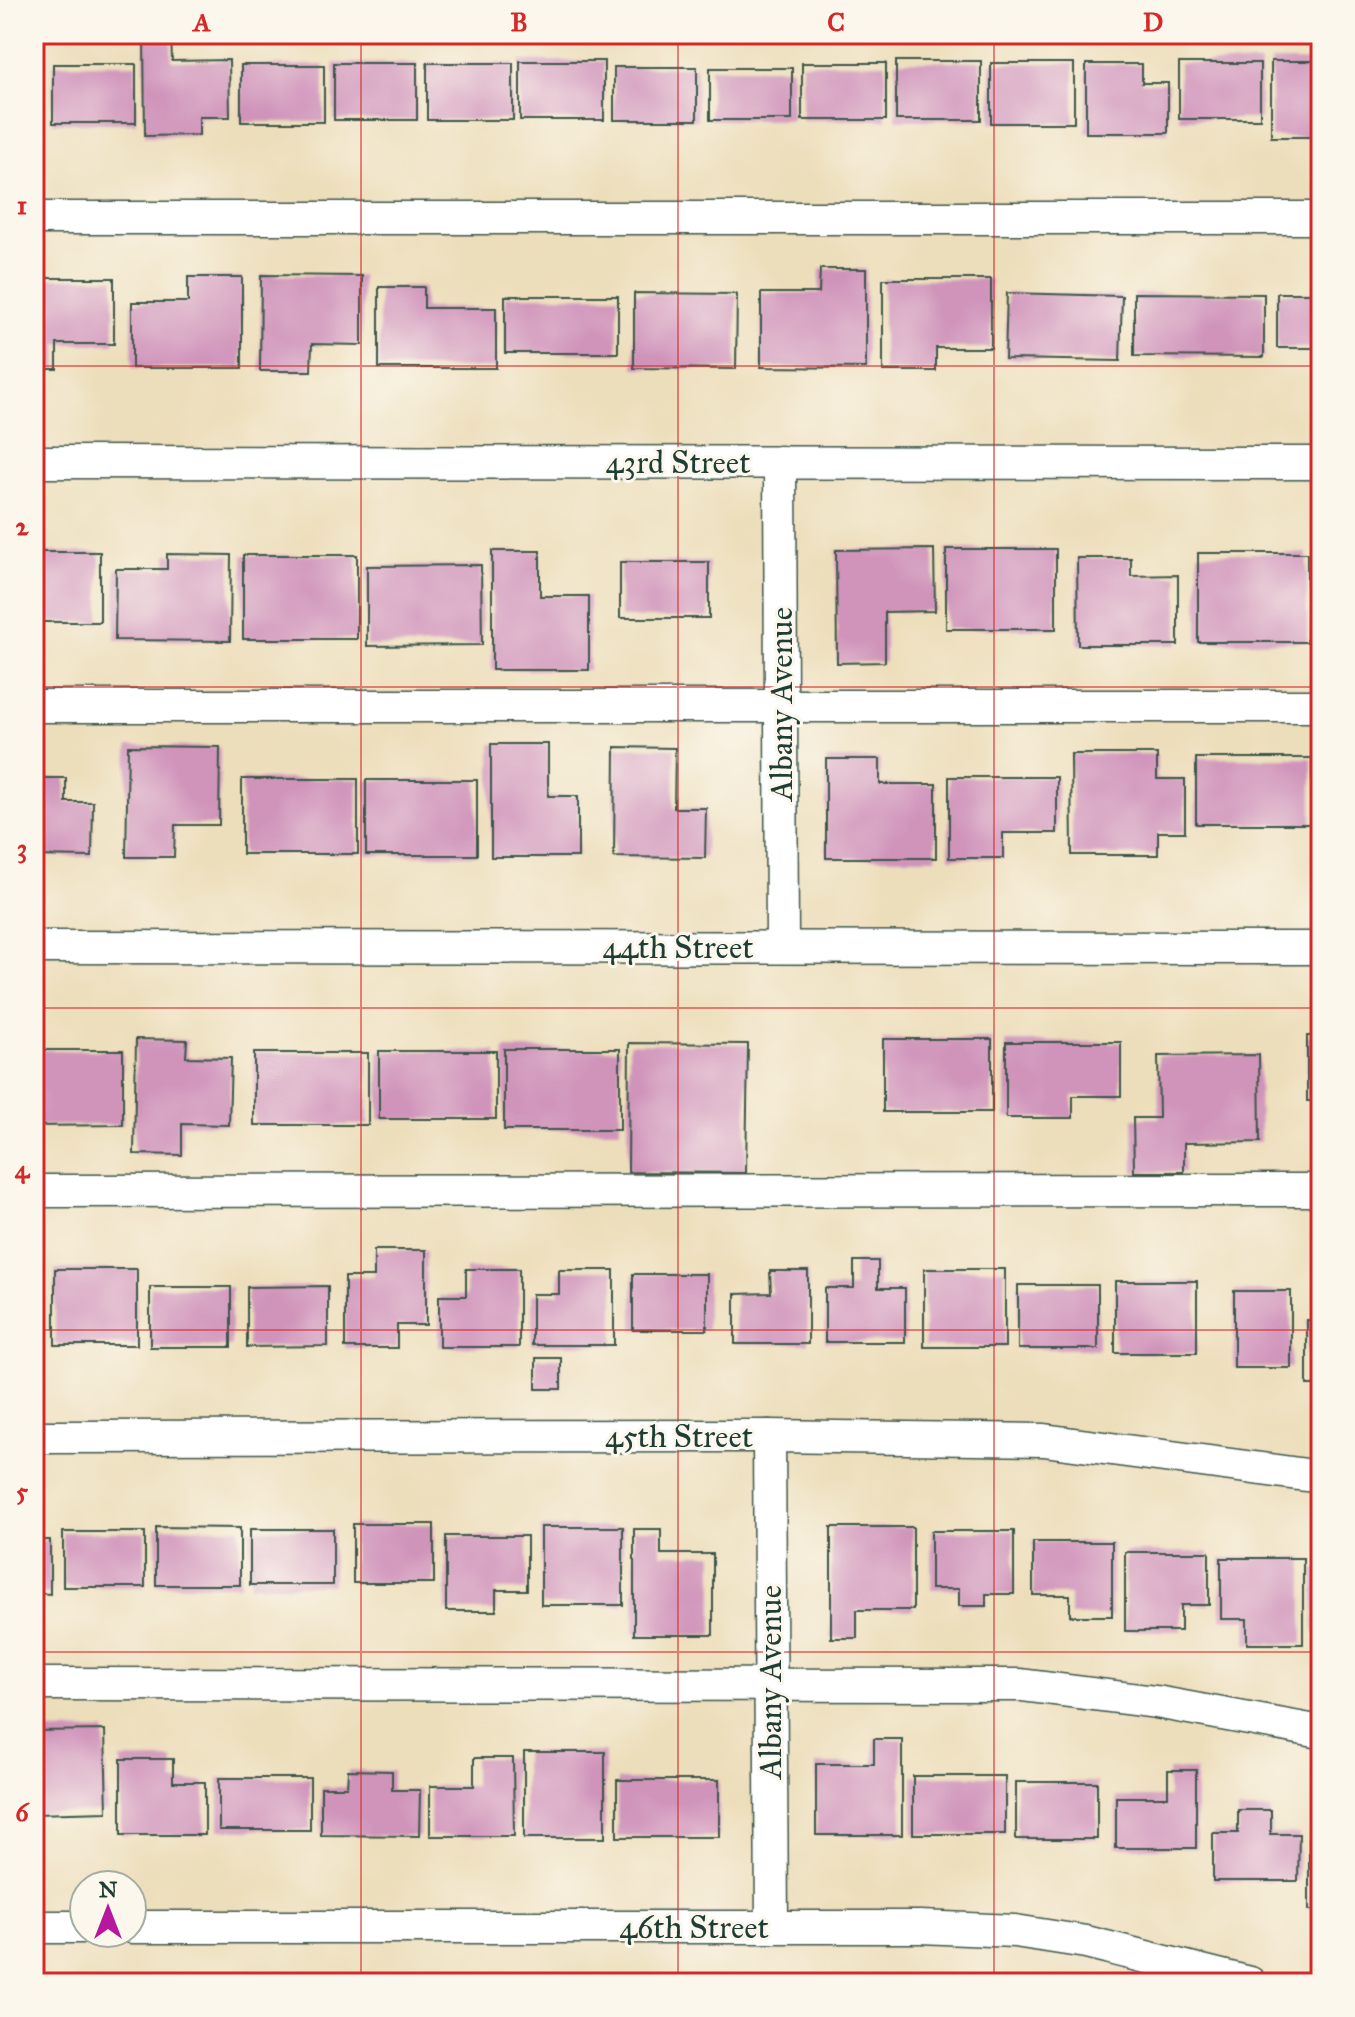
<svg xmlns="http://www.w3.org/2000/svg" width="1355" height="2017" font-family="'IM FELL Great Primer',serif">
<rect width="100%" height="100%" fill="#fbf7ec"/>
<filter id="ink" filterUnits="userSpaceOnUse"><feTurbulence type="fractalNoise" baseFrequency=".0125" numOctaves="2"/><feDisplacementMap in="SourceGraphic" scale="16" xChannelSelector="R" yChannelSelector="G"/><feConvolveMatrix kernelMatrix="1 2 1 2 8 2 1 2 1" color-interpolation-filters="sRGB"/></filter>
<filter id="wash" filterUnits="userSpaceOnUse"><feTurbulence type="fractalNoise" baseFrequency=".006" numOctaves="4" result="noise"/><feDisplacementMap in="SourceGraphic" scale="32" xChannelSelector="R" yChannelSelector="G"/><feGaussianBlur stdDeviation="1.8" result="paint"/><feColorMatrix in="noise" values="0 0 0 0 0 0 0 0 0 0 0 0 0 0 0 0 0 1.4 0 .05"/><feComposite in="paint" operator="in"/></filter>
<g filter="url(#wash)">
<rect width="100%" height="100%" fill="#eddebb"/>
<g id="blocks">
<!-- building -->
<g fill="#d094bb">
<polygon points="144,34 171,34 172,61 229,60 230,117 199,117 199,135 145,136"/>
<rect x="520" y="61" width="84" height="59"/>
<rect x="896" y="61" width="85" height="59"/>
<rect x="1271" y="61" width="50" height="76"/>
<rect x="334" y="63" width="83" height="57"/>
<rect x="427" y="63" width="86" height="57"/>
<rect x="802" y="63" width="84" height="57"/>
<rect x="991" y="63" width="83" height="60"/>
<rect x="1179" y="63" width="81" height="56"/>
<rect x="34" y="64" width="7" height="50"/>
<rect x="53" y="64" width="83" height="59"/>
<polygon points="1086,64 1142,64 1142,83 1168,83 1168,133 1086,133"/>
<rect x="241" y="65" width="83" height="57"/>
<rect x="614" y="67" width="83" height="53"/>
<rect x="710" y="68" width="82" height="52"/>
<polygon points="820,269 866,269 866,368 761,367 761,293 819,293"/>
<polygon points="261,275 362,276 362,345 312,344 311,371 260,371"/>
<polygon points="188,277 242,277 242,368 132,368 132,302 188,302"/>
<polygon points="34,278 114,278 114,344 57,344 57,369 34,369"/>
<polygon points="883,279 991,279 991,348 936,348 936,371 883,371"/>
<polygon points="379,287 424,287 424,308 496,308 496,368 379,368"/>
<polygon points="634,293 737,294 736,369 634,368"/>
<polygon points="1007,293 1122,296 1120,361 1005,359"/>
<polygon points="1134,293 1264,294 1264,357 1134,356"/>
<rect x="1277" y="293" width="44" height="55"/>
<rect x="505" y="296" width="113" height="57"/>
<polygon points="934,549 935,611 885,612 885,662 837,663 836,550"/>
<rect x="946" y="549" width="110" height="80"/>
<polygon points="492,551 540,551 540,596 589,596 589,670 492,670"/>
<rect x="34" y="552" width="66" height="70"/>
<rect x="1198" y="553" width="109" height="89"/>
<polygon points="167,554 231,555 230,641 115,640 116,569 167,569"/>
<rect x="243" y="555" width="114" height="84"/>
<polygon points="1077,558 1131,558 1131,576 1178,575 1178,645 1078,645"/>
<rect x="620" y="562" width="89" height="56"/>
<polygon points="481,565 482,645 367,646 367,566"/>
<polygon points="491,744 548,744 548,796 578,796 578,857 491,857"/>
<polygon points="128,746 220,747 219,825 175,825 174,857 126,857"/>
<polygon points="615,747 675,748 674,808 706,808 705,858 614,857"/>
<polygon points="1071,754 1157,754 1157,779 1185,779 1185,832 1158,832 1158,855 1072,855"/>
<rect x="1196" y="758" width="116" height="66"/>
<polygon points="826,759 880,759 880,784 936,784 936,858 826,858"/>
<polygon points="949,777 1057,777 1057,833 1003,833 1003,858 949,858"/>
<polygon points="34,778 66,778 66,802 93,802 92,857 34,856"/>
<rect x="242" y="779" width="116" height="75"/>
<rect x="366" y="780" width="111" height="75"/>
<rect x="1307" y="1036" width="14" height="65"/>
<polygon points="136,1039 187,1040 186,1057 231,1058 229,1125 182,1124 182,1155 134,1154"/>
<rect x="883" y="1039" width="109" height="73"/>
<polygon points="1006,1042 1121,1042 1121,1096 1073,1096 1073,1118 1006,1118"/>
<polygon points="629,1043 748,1044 746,1173 628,1172"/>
<rect x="504" y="1049" width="116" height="81"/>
<polygon points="34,1050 123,1050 123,1125 34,1126"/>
<rect x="379" y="1051" width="117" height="68"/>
<rect x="254" y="1053" width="114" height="72"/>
<polygon points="1259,1055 1260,1142 1184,1143 1184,1172 1134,1172 1133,1118 1159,1118 1158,1056"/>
<polygon points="374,1250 426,1250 426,1325 397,1325 397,1348 345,1348 345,1277 374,1277"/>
<polygon points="854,1261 878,1261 878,1288 905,1288 905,1342 825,1342 825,1288 854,1288"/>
<rect x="55" y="1269" width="82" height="76"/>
<polygon points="466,1269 519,1269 519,1347 439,1347 439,1296 466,1296"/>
<rect x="924" y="1269" width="81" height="78"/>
<polygon points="559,1270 614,1270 614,1345 532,1345 532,1294 559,1294"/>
<polygon points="770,1271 808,1271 808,1344 735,1344 735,1294 771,1293"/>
<rect x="633" y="1274" width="74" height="56"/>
<rect x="1115" y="1281" width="82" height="72"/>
<rect x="34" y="1283" width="7" height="62"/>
<rect x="1018" y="1285" width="80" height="64"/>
<polygon points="328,1286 328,1346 247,1347 247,1287"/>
<rect x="150" y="1287" width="81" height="60"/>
<rect x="1234" y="1291" width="57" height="77"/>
<rect x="1307" y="1320" width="14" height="65"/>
<rect x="536" y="1358" width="25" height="31"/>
<rect x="353" y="1524" width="81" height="59"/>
<polygon points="156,1527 240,1528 240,1585 156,1585"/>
<rect x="541" y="1527" width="82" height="78"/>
<polygon points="831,1527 913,1527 913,1610 857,1610 857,1638 831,1638"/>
<rect x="250" y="1529" width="83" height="56"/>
<polygon points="634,1529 661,1529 661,1554 713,1554 713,1635 634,1635"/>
<polygon points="931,1531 1014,1531 1014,1594 986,1594 986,1606 959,1606 959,1589 931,1589"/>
<rect x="63" y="1532" width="82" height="55"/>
<polygon points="446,1536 527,1536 527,1590 496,1590 496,1611 446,1611"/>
<polygon points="34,1540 50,1540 50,1594 34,1593"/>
<polygon points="1033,1542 1112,1542 1112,1616 1070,1616 1070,1595 1033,1595"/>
<polygon points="1125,1552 1209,1552 1209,1605 1181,1605 1181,1631 1125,1631"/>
<polygon points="1221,1558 1303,1558 1303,1644 1247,1644 1247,1619 1221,1619"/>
<rect x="1314" y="1569" width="7" height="65"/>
<polygon points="105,1730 107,1812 34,1814 34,1731"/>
<polygon points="874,1739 902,1739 902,1835 816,1835 816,1764 874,1764"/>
<rect x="524" y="1752" width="81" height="86"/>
<polygon points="474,1758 513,1758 514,1836 430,1836 430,1786 474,1786"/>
<polygon points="121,1759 173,1759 173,1782 205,1782 205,1835 121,1835"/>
<polygon points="348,1770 392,1771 392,1790 420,1790 419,1836 321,1835 321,1787 347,1787"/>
<polygon points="1168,1770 1196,1770 1196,1848 1116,1848 1116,1797 1168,1797"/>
<rect x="913" y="1776" width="92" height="58"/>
<rect x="219" y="1778" width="91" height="52"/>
<rect x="617" y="1780" width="102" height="57"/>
<rect x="1016" y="1782" width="81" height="57"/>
<polygon points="1238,1810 1271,1810 1271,1834 1299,1834 1298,1881 1213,1881 1213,1833 1238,1833"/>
<rect x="1309" y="1835" width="12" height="75"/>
</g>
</g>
</g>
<g filter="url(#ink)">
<use href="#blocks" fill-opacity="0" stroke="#3e5548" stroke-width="2"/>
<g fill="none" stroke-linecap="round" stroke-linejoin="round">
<defs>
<g id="minor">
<polyline points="34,218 1321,218"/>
<polyline points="34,462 1321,463"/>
<polyline points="780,462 782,947"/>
<polyline points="34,706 1321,706"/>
<polyline points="34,947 1321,948"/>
<polyline points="34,1191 1321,1190"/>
<polyline points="769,1436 772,1927"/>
<polyline points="34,1437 769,1436 1044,1440 1321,1477"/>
<polyline points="34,1684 1021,1685 1156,1702 1321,1732"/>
<polyline points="34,1927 84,1927"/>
<polyline points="132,1927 920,1927 1015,1931 1086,1942 1250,1983"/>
</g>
</defs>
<!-- minor casing -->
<use href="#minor" stroke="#3e5548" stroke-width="35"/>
<!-- minor -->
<use href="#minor" stroke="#fff" stroke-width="32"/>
</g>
</g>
<!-- grid -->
<path fill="none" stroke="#d62828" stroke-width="2" stroke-opacity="0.55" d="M361 34V1983M678 34V1983M994 34V1983M34 366H1321M34 687H1321M34 1008H1321M34 1330H1321M34 1652H1321"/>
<g text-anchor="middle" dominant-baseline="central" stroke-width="6" stroke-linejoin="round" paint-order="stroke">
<!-- street labels -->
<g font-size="32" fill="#1f3d34" stroke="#fbf7ec">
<text x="678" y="462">43rd Street</text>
<text transform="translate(781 704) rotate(-90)">Albany Avenue</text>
<text x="678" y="947">44th Street</text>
<text x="679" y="1436">45th Street</text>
<text transform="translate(770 1682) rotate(-90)">Albany Avenue</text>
<text x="694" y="1927">46th Street</text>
</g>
</g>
<!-- margin -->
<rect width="1355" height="2017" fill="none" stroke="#fbf7ec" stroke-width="88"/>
<!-- north arrow -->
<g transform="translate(108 1909)"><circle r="38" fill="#fbf7ec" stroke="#a3ada2" stroke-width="2"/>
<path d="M0-6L14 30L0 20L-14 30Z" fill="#b5179e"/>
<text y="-12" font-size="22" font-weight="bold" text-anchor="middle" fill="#1f3d34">N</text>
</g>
<rect x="44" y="44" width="1267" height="1929" fill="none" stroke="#d62828" stroke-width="3"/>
<g font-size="26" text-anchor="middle" font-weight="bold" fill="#d62828">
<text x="202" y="31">A</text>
<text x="519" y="31">B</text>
<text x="836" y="31">C</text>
<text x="1153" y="31">D</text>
<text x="22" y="214">1</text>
<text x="22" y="535">2</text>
<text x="22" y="857">3</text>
<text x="22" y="1178">4</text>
<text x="22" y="1500">5</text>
<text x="22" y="1821">6</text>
</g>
</svg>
